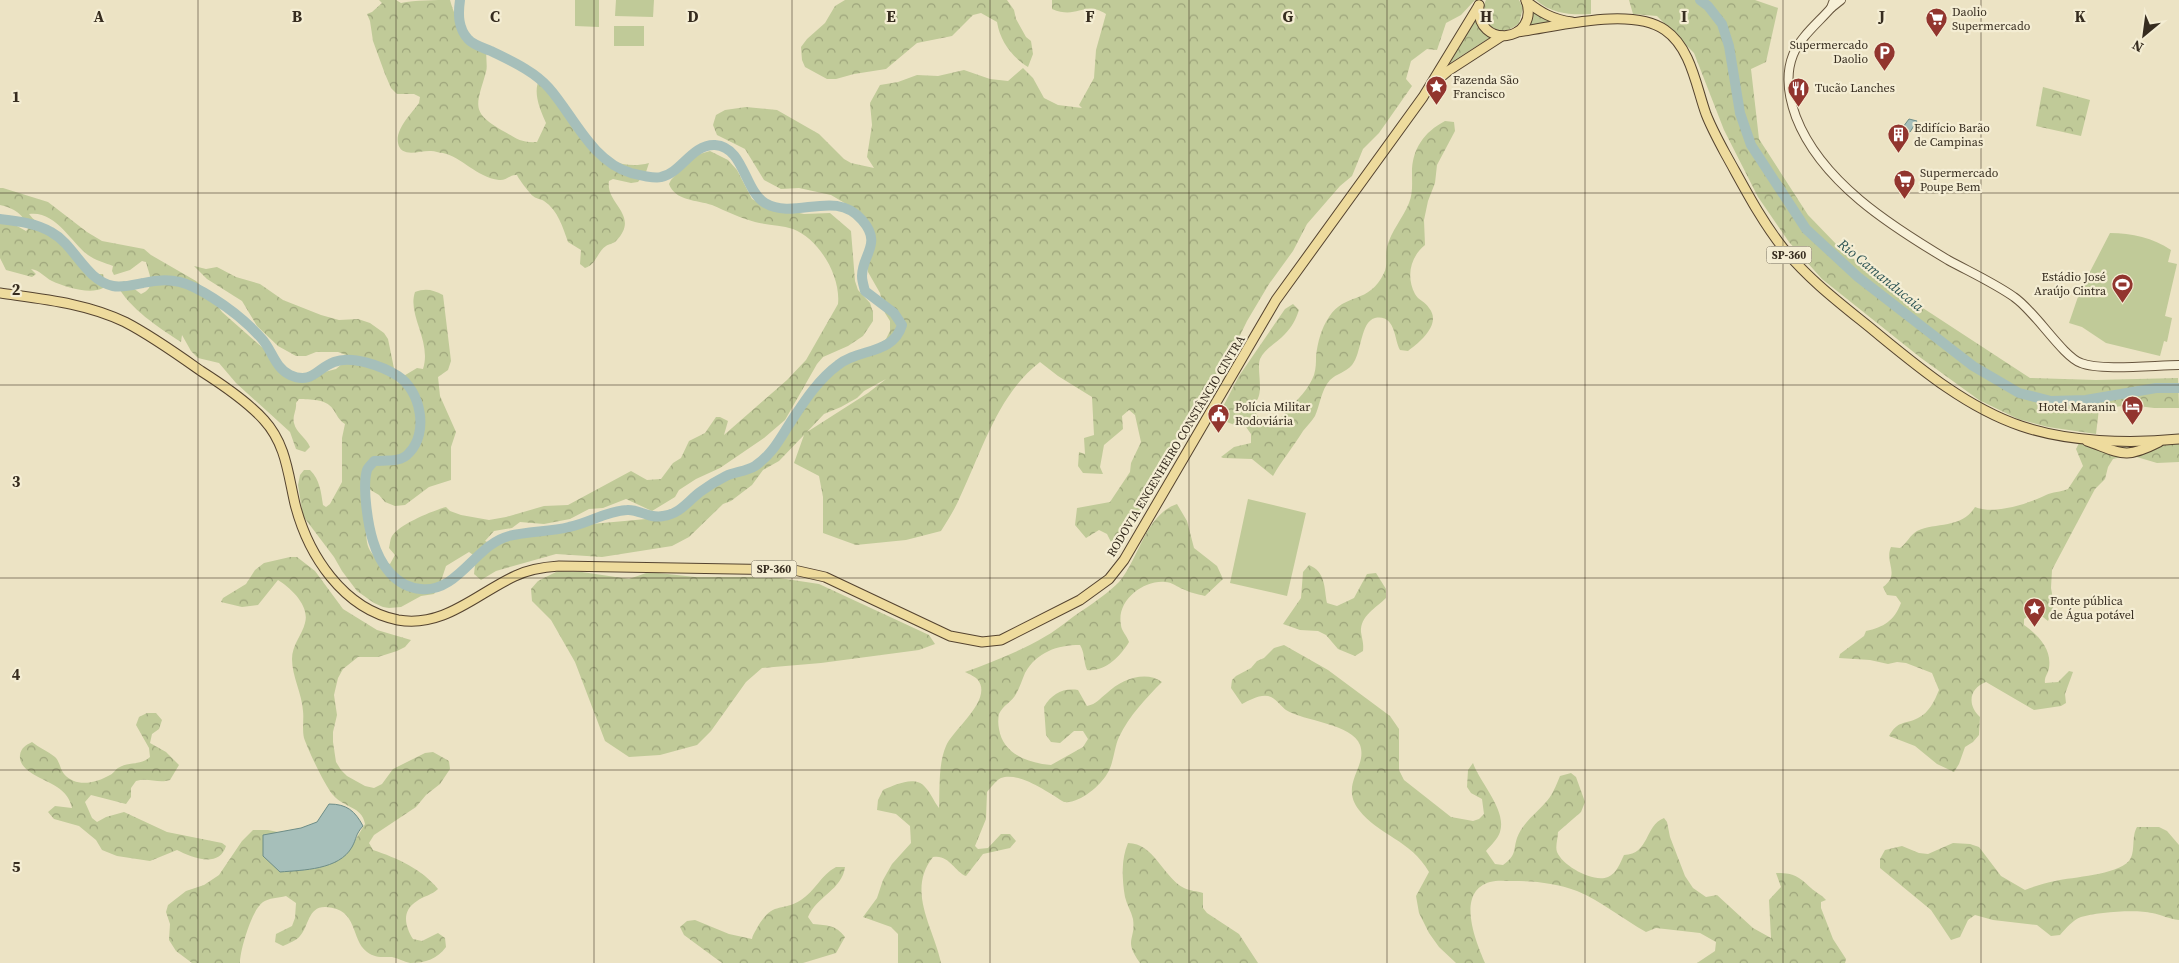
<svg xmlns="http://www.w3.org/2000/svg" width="2179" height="963" font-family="'Source Serif 4',serif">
<defs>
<pattern id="forest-crowns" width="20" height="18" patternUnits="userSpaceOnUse" patternTransform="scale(1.25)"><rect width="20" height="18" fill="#c0ca98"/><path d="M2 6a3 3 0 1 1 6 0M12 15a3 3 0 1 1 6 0" fill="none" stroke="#9da47b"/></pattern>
</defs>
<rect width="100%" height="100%" fill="#ece3c4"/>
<!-- forest -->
<g fill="url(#forest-crowns)" fill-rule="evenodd">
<path d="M379 0H396L401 3C415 0 436 0 450 0 457 25 466 35 487 49 485 57 488 65 486 72 476 107 470 112 505 132 517 139 522 143 537 142L546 123C540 109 532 92 540 78 544 81 549 84 552 87 559 95 562 105 567 114 583 145 612 173 649 163L646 172 638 182 631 183 613 179 609 181C605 204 641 215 616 241 613 244 609 244 606 246 597 252 596 265 585 268L580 264 581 250 568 242C563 228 558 210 544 201 541 199 536 199 533 196 530 194 518 178 517 175 510 174 506 181 499 180 476 177 462 157 443 153 439 153 435 151 431 151 421 150 401 159 398 143 395 129 412 113 419 103L420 97 414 94H397L391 88 385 74 373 41 370 21 367 14 372 12 382 3Z"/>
<path d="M845 0H1007L1014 10 1016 19 1026 37 1031 41 1033 54 1028 67C1012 57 1000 41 997 22L981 13 973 15 952 36 917 43 886 69 854 74 836 79H827L805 67 802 60 801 47 807 39 825 23 835 6Z"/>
<path d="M1052 0H1475L1461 15 1446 23 1437 50 1427 49 1411 61 1406 79 1412 86 1379 133 1363 149 1352 176 1340 186 1307 224 1293 251 1269 284 1247 321 1214 389 1166 463 1153 491 1114 548 1107 534 1099 530 1086 538 1075 525 1077 508 1110 502 1130 472 1131 463 1141 442 1135 415 1129 410 1122 416 1123 429 1104 445 1100 467 1103 474 1083 473 1078 466 1079 452 1085 454 1084 438 1094 435 1092 397 1058 376 1040 362C998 394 982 451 960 497 955 509 948 520 941 531L906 540 856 545 823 533V497L819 476 794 463 804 435 779 461 763 470 752 485 731 501 723 504 689 537 672 546 602 557 556 554 496 571 481 580 474 574 476 557 469 552 446 566 439 587 434 594 421 596 401 607 389 608 383 607 374 603 357 591 342 571 334 557 303 516 298 485 300 475 304 470H310C320 480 321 492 323 505L326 507 330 504 342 482V438L345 424C338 419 337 415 333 409 325 398 310 400 299 399L296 403C297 410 292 416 294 423 296 433 306 437 310 447L305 452 296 449 290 432 236 383 219 363 198 358 191 351 182 335 181 342C158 327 130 309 117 285L124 281 141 294C157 287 149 275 146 262L142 261 130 270 114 275 112 271 113 266C105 263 95 260 88 255 71 242 55 210 29 214 38 226 52 230 63 240 74 251 83 264 95 274H103L105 284 103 288C90 295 65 287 52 281 44 277 40 270 31 269L36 274 32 277 6 270 0 258V214L8 221 26 231 28 229C24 214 14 208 0 205V188H3L48 202 87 232 102 241 144 249 151 255 196 281 210 295 222 312 264 349 275 365 284 371 296 376 317 374 336 369 343 363 346 355 338 352H316L306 356H296L278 346 257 326 242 301 207 279 194 266 206 269 217 267 236 277 260 284 283 300 321 315 339 320 358 319 370 323 384 333 388 339 397 383 402 377 417 368 423 369C432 341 407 315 415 292 426 288 433 290 443 295L451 361 448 370 438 377 440 396 456 432 451 447V480L429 487 405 505 395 506 385 502 379 495 362 485C359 500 363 503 365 516 368 540 361 554 390 564L395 555 389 548C390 544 390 539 392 536 400 524 432 511 446 507L450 511 461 515 489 520 506 517 544 506 568 505 631 471 647 480 661 479 673 463 681 458 689 441 705 433 716 417H720L728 421 724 435 787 380 806 360 838 304C841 276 819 239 793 229 781 225 767 225 755 222 740 218 726 211 712 205 697 200 675 201 669 184L671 180 693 156 710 151 728 160 737 170 752 199 763 205 804 214 830 213 851 231 855 281 858 290 870 303 873 312V321L863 336 848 346 823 357 817 364 785 420 764 438 720 468 696 479 679 490 675 497 652 511 626 499 603 508 589 509 570 519 544 524 520 522 512 528 494 531 485 541 492 544 521 532H549L559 527 668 517 679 514 693 494 706 485 737 469 755 464 787 430 812 391 832 370 846 360 879 344 886 339 890 331V321L885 313 880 293 868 272V230L860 216 853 208 831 195 799 188 781 189 764 180 745 149 717 135 713 125 716 115 725 110 746 107 777 110 819 134 844 159 851 163 874 168 867 157 872 125 870 103 880 85 898 82 917 75 938 76 964 70 990 79 1008 81 1023 68 1033 78 1044 98 1058 105 1082 108 1079 105 1094 78 1096 50 1106 14C1083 0 1078 20 1052 9ZM886 379 868 393 807 432 824 414 841 407 857 398 864 391Z"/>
<path d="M1486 0H1519L1523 8 1519 23C1501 41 1474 23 1486 0Z"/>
<path d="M1536 0H1591V14C1570 15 1552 14 1536 0Z"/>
<polygon points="1629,0 1755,0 1778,8 1766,62 1751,69 1759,139 1808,215 1839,247 1880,280 2030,378 2096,380 2178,378 2179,408 2154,408 2130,405 2099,409 2096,434 2048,427 2018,419 1979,400 1921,358 1822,279 1789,242 1758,197 1724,130 1694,53 1657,16 1633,14"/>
<polygon points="1531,11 1556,23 1527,29 1531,20"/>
<path d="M1475 19C1478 29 1482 33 1491 37L1450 63Z"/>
<polygon points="2043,87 2090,100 2081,136 2036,126"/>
<path d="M1445 121 1454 122 1455 131 1437 165 1435 183 1428 201 1424 220 1425 245C1410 257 1406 277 1415 294 1418 300 1426 302 1429 308 1442 324 1420 342 1408 351L1400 350C1394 340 1396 314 1375 318 1360 322 1362 353 1352 365 1346 372 1336 374 1330 380 1321 390 1320 405 1315 416 1312 421 1307 426 1303 431 1294 446 1282 460 1273 476L1252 459 1223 458 1221 457 1234 447 1251 443V434L1246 427 1237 426 1217 418 1239 376 1285 309 1293 304 1299 310C1296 319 1292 327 1285 334 1277 343 1265 348 1260 359 1256 371 1266 396 1253 404 1258 427 1273 428 1287 411 1297 400 1309 389 1314 375 1316 368 1316 363 1316 356 1318 341 1321 329 1329 317 1345 292 1369 305 1384 273 1388 266 1385 256 1387 247 1391 231 1403 218 1409 203 1413 193 1412 184 1412 173 1412 149 1424 132 1445 121Z"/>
<path d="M2093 442 2130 448 2159 442H2179V462L2157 463 2130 455 2113 459 2108 467 2105 479 2095 489 2052 570 2051 588 2054 605 2048 621 2043 617 2030 615 2024 619V625C2038 635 2052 649 2049 668 2048 674 2044 677 2045 683L2058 682 2069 671 2073 672 2065 694 2066 703 2061 706 2034 710 1986 682C1969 688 1967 705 1980 717L1979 735 1973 742 1965 747 1959 764 1954 772 1937 764 1915 746 1889 736C1898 720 1904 725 1918 718 1929 713 1935 700 1939 690L1932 673 1906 663 1897 662 1888 664 1870 660 1839 658 1840 654 1864 636 1866 631C1884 627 1894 621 1901 603L1896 596 1887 595 1883 587C1901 574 1884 563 1891 547L1900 548C1907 543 1910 535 1917 531 1936 522 1962 529 1975 507 1993 515 2028 504 2046 495 2052 492 2061 492 2068 489L2083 466 2076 449 2079 443Z"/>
<path d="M1177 504 1187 521 1194 548 1217 566 1223 579 1205 596C1198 594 1190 593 1183 589 1177 587 1172 582 1165 582 1143 580 1116 601 1121 625 1121 630 1127 636 1129 642 1120 657 1105 672 1087 670 1083 660 1085 653 1080 645 1057 645 1037 652 1025 673 1022 680 1020 687 1016 694 1012 702 1003 705 999 714 998 719 998 724 999 729 1003 754 1028 763 1051 765L1083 747 1088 739 1083 731H1074L1060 743 1051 742 1046 735 1044 707C1052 694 1062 688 1078 690L1087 706C1097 704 1099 699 1107 693 1121 680 1145 670 1162 682 1146 698 1129 716 1119 737 1114 748 1114 763 1107 774 1100 786 1079 804 1064 802 1049 793 1019 771 1001 778 995 781 991 788 987 792L986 819 975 846 978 849 988 848 1001 834H1010L1016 841 1010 848 983 854 966 876C954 871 949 854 933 857 906 891 934 928 941 963H898V934L891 927 863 917 877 898 883 880 892 864 911 843 910 826 896 814 877 810 878 800 883 790C895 785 915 775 925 787 931 793 934 802 939 808 940 788 938 765 946 746 953 729 993 700 978 680 976 677 969 674 965 672 992 662 1021 651 1046 636 1059 629 1070 618 1083 610 1095 602 1109 592 1119 582 1139 559 1145 515 1177 504Z"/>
<path d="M290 557H297L315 571 343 609 377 630 411 640 405 647 397 651 378 657H358L343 669 338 678 334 695 337 715 333 732V742L336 762 341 770 347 776 365 786 374 788 382 784 393 769 425 753 433 752 449 761 450 769 440 784 426 795 416 807 374 835 369 843 373 850C397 858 422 869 438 889 432 895 424 896 417 901 401 911 405 926 413 939L422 941 438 933 445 938 446 947C437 959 426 963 410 963 404 962 398 958 392 957 382 957 375 958 367 952 350 939 359 909 326 907 308 906 309 926 300 936 296 941 289 943 283 946L275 942 276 934 292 926 295 918 296 903 286 896C278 898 269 898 263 902 252 909 240 950 240 963H192L176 951 169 940 170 924 166 912 168 905 186 891 204 885 219 875 242 841 253 830H268L351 847 365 824C362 806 344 808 333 795 325 786 308 750 304 738 302 729 304 719 303 711 302 694 292 676 292 659 292 645 302 635 305 623 310 606 291 588 278 580L258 605 242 607 221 602 223 598 246 584 255 570 264 563Z"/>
<path d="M1309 565C1326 572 1324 588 1327 603L1337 606 1354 598 1367 574 1376 573 1386 589V598C1376 608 1360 616 1361 632 1362 639 1364 644 1363 651L1355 656 1338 649 1326 635 1318 631 1300 630 1283 624 1301 598 1303 572Z"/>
<polygon points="558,571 582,572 629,579 649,572 695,577 773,577 819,584 929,635 935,644 919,650 821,663 762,668 746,682 711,731 697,745 660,755 629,757 605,741 575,662 551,620 532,601 531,589 538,581"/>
<path d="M1284 645 1328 670 1390 716 1399 729V770L1404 780 1451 817 1473 821 1479 819 1484 814 1482 799 1471 793 1467 787 1468 770 1473 763C1480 783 1507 810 1500 832 1498 839 1490 846 1486 851L1495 864 1503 865C1517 855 1513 850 1517 838 1523 821 1540 811 1550 797 1554 791 1557 783 1560 776L1571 773 1576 777 1585 802 1581 812 1558 832C1558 838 1555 847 1557 852 1563 866 1593 883 1608 877 1617 873 1620 863 1624 855 1650 854 1644 826 1664 818L1667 822 1670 837 1685 876 1693 888 1706 897 1717 895 1753 928 1771 938 1769 900 1781 887 1776 873C1794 873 1798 876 1811 888 1815 892 1822 895 1826 900L1821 902V908L1833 939 1846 959 1845 963H1697L1715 951 1716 942 1700 933 1656 928 1646 932C1623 919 1601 901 1577 891 1556 883 1535 881 1513 881 1505 881 1497 880 1490 882 1455 892 1476 942 1485 963H1456L1439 947 1429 933 1419 913 1416 896 1429 872C1411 840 1378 835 1359 810 1339 784 1368 767 1360 745 1353 724 1303 721 1286 710 1281 706 1277 700 1271 697 1262 693 1250 700 1242 704L1231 688 1232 680 1236 676 1251 668 1257 661 1264 658 1274 648Z"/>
<path d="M147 713H156L162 720 159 729 152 734 150 743 166 752 179 765 170 780C158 784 148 777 136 781L131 788V797L126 804 91 795 85 802 92 818 97 822 106 817 124 812 167 832 222 843 226 846C219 869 191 857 177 850L150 861 117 856 102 850 96 840 79 826 54 819 48 812 55 806 72 808C70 799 65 792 57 787 46 779 18 772 20 755 21 748 26 745 32 742 39 748 48 751 55 757 60 762 60 769 64 774 76 788 96 783 110 775 113 774 115 770 118 768 129 761 140 766 150 757L149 748 136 725 139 717Z"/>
<path d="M2137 827H2159L2167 831 2179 845V920C2169 919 2162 915 2152 913 2137 909 2096 912 2081 917 2073 920 2066 928 2060 935L2051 936 2037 925 1993 920 1975 915 1968 920 1960 937 1951 940 1931 910 1880 868V859L1885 850 1902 846 1919 853 1928 854 1953 843 1970 844 1979 847 2001 876 2025 890C2035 886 2045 883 2055 881 2073 877 2116 875 2129 861 2136 852 2131 837 2137 827Z"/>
<path d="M1128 843C1154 843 1163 877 1184 888 1190 891 1197 891 1203 893V908L1207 913 1239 934 1258 963H1140C1123 939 1136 941 1133 919 1131 911 1127 905 1125 897 1122 879 1121 859 1128 843Z"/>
<path d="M836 867H845C842 890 817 896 808 917L813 924C828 926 835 924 845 937L836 953 803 963H722L684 935 680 927 687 921 695 920 729 934 752 939C753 934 755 932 757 928 773 900 780 913 801 900 815 891 821 875 836 867Z"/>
</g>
<!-- garden -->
<g fill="#c0ca98">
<polygon points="575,0 599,0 599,27 575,26"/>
<polygon points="616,0 654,0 653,17 615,16"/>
<rect x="614" y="26" width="30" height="20"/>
<path d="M2110 233C2132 233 2153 238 2171 250L2168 262 2177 264 2165 316 2172 318 2167 342 2164 341 2160 356 2106 343 2082 327 2069 323 2080 291Z"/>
<polygon points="1248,499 1306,513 1287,596 1230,583"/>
</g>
<!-- water -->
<g fill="#a6bfba" stroke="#6d8d87">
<polygon points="1909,119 1917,121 1910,132 1904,131 1903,127"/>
<path d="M329 804C347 804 355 811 363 826 355 835 357 838 352 847 339 870 303 870 280 872L263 856V835L301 828 317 822Z"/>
</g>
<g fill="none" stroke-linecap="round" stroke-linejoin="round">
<!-- river -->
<g stroke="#a6bfba" stroke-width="10">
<polyline points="1700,0 1708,6 1722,24 1729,46 1740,113 1751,145 1806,229 1858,277 1973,366 2019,393 2051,401 2086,400 2156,388 2179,388"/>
<path d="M0 219C17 221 36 223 51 232 75 245 85 280 113 286 122 288 133 285 143 283 172 276 188 282 213 298 232 310 248 323 262 339 272 350 275 368 290 375 312 385 317 368 334 362 352 355 382 366 398 376 421 391 429 433 409 453 401 463 385 460 374 461 372 464 368 467 367 470 362 487 368 525 373 541 380 564 395 587 421 589 458 593 476 544 509 536 529 531 550 532 569 527 589 523 606 511 627 510 639 509 649 519 663 516 680 514 688 501 700 492 708 486 718 480 726 476 735 472 747 471 755 466 773 454 781 437 792 420 805 400 819 379 838 365 859 348 893 355 902 325L894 313 865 291C864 287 862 281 862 276 862 254 883 244 862 220 835 188 795 221 765 203 744 190 744 147 715 145 692 144 681 173 661 177 654 179 639 175 631 173 592 162 573 115 549 88 534 71 511 61 491 51 484 48 473 45 468 39 458 28 458 14 460 0"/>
</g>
<defs>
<g id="secondary">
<path d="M1834 0 1831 8C1819 22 1800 37 1793 55 1785 75 1789 98 1796 117 1821 182 1891 226 1948 260 1970 272 1994 283 2014 297 2035 311 2063 357 2081 363 2100 371 2156 365 2179 365"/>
<polyline points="1831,8 1841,0"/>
</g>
<g id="primary">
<path d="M1526 1C1540 12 1553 20 1572 22"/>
<path d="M1479 5C1475 51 1541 42 1526 0"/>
<path d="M1517 32C1556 27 1631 6 1665 30 1691 48 1696 86 1706 114 1711 127 1718 140 1725 153 1743 185 1760 219 1783 248 1809 280 1841 304 1873 330 1917 366 1965 407 2021 426 2068 442 2129 444 2179 439"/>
<polyline points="1435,82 1448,71 1502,36"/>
<path d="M0 293C42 299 86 303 125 322 152 336 177 354 201 371 223 385 247 401 264 420 286 444 288 474 295 504 308 555 343 609 398 620 444 628 476 594 515 576 529 569 544 567 559 566L794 570 825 577 950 636 982 642 1001 640 1080 600 1109 579 1124 560 1276 300 1423 97 1479 5"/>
<path d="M2087 441C2121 453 2124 460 2159 442"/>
</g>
</defs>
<!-- secondary casing -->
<use href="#secondary" stroke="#67563e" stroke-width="10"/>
<!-- primary casing -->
<use href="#primary" stroke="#54432f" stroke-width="11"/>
<!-- secondary -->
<use href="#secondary" stroke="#f7f0d7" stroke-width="8"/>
<!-- primary -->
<use href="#primary" stroke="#eedb9d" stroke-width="9"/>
</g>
<!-- grid -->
<path fill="none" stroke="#362c1f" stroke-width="1" stroke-opacity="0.55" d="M198 0V963M396 0V963M594 0V963M792 0V963M990 0V963M1189 0V963M1387 0V963M1585 0V963M1783 0V963M1981 0V963M0 193H2179M0 385H2179M0 578H2179M0 770H2179"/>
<!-- icons -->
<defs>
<symbol id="supermarket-pin" viewBox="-11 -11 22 30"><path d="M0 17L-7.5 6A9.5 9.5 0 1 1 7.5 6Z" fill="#92352e" stroke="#f4edd3"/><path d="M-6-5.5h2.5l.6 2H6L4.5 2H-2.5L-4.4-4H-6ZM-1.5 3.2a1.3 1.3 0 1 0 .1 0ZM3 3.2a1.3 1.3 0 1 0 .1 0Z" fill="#fff"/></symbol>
<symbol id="parking-pin" viewBox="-11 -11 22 30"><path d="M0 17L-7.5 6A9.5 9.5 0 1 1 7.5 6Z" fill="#92352e" stroke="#f4edd3"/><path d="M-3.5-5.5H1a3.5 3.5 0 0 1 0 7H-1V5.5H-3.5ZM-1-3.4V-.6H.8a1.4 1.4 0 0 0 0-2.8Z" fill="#fff"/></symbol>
<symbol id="sight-pin" viewBox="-11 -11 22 30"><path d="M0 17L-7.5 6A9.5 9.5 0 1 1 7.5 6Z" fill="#92352e" stroke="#f4edd3"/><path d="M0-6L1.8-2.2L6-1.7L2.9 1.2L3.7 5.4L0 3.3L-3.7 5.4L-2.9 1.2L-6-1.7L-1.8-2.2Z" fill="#fff"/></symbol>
<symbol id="restaurant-pin" viewBox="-11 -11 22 30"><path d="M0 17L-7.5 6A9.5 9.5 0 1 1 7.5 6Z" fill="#92352e" stroke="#f4edd3"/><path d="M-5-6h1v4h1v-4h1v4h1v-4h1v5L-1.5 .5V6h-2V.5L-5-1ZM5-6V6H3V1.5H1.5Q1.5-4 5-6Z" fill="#fff"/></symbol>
<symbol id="building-pin" viewBox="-11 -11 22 30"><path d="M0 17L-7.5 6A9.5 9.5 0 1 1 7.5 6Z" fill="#92352e" stroke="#f4edd3"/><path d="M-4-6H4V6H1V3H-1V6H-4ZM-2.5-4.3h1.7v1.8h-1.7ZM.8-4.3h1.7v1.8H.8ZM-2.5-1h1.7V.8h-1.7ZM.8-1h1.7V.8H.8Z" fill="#fff"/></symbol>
<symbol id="stadium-pin" viewBox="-11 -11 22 30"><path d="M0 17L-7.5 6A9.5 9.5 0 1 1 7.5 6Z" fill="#92352e" stroke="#f4edd3"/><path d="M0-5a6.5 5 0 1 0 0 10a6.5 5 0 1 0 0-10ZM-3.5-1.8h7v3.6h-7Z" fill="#fff"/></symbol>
<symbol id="hotel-pin" viewBox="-11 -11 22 30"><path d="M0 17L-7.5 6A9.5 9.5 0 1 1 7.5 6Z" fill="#92352e" stroke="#f4edd3"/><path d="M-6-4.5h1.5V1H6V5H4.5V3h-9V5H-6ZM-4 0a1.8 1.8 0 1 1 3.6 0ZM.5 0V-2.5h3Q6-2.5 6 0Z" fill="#fff"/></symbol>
<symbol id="civic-pin" viewBox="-11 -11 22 30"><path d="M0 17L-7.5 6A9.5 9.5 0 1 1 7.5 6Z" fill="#92352e" stroke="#f4edd3"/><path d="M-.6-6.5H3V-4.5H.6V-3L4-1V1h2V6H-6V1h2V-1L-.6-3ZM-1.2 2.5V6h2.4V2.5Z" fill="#fff"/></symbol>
</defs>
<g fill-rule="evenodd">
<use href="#supermarket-pin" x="1924" y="6" width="25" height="34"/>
<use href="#parking-pin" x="1872" y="40" width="25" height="34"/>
<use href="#sight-pin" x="1424" y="74" width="25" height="34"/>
<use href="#restaurant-pin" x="1786" y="76" width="25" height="34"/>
<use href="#building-pin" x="1886" y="122" width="25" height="34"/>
<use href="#supermarket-pin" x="1892" y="168" width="25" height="34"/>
<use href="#stadium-pin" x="2110" y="272" width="25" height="34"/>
<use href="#hotel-pin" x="2120" y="394" width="25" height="34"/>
<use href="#civic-pin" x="1206" y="402" width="25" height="34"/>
<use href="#sight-pin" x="2022" y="596" width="25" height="34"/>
</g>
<g text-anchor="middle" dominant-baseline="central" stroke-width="4.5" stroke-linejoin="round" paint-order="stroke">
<!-- shield labels -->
<g fill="#f4edd3" stroke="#6f6655" stroke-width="1">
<rect x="1766.5" y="246.5" width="45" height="17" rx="4"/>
<rect x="751.5" y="560.5" width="45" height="17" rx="4"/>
</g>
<g font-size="11" font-weight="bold" fill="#362c1f">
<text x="1789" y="255">SP-360</text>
<text x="774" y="569">SP-360</text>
</g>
<!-- poi labels -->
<g font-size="12" fill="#362c1f" stroke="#f4edd3" text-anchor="start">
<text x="1952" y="12">Daolio<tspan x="1952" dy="14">Supermercado</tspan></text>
<text x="1868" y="45" text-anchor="end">Supermercado<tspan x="1868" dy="14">Daolio</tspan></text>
<text x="1453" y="80">Fazenda São<tspan x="1453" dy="14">Francisco</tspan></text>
<text x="1815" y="88">Tucão Lanches</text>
<text x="1914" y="128">Edifício Barão<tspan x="1914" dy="14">de Campinas</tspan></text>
<text x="1920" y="173">Supermercado<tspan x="1920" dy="14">Poupe Bem</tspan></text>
<text x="2106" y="277" text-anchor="end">Estádio José<tspan x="2106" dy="14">Araújo Cintra</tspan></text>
<text x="1235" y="407">Polícia Militar<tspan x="1235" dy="14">Rodoviária</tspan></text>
<text x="2116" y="407" text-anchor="end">Hotel Maranin</text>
<text x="2050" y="601">Fonte pública<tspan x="2050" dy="14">de Água potável</tspan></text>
</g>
<!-- street labels -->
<g font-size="12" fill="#362c1f" stroke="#f4edd3">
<text transform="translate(1176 446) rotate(-59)">RODOVIA ENGENHEIRO CONSTÂNCIO CINTRA</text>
</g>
<!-- water labels -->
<g font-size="14" font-style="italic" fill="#2e5555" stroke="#f4edd3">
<text transform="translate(1881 275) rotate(39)">Rio Camanducaia</text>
</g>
</g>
<g font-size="16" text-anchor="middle" font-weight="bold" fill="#362c1f" stroke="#f4edd3" stroke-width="4.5" stroke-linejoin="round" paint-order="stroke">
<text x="99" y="22">A</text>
<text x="297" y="22">B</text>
<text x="495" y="22">C</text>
<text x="693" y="22">D</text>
<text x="891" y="22">E</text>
<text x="1090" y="22">F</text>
<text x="1288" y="22">G</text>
<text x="1486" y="22">H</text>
<text x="1684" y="22">I</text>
<text x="1882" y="22">J</text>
<text x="2080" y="22">K</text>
<text x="16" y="102">1</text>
<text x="16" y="295">2</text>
<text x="16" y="487">3</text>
<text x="16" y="680">4</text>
<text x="16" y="872">5</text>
</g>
<!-- north arrow -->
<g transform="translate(2144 35) rotate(209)" stroke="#f4edd3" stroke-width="4" paint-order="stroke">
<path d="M0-4L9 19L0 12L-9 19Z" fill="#362c1f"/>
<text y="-8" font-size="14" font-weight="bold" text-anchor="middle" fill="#362c1f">N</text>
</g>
</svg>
